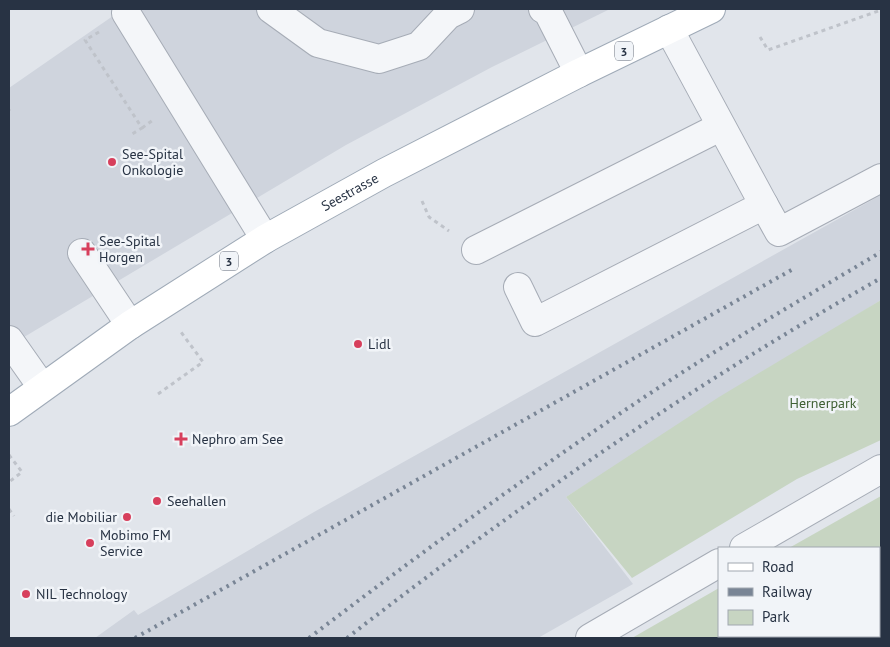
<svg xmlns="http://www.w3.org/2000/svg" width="890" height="647" font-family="'PT Sans',sans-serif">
<rect width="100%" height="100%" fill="#e1e5eb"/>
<!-- built -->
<g fill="#cfd4dd">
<polygon points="123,9 610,9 492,67 346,145 9,346 9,88"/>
<polygon points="881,195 881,300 566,497 633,584 538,638 95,638 134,610 138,615 314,512"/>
</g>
<!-- green -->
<g fill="#c7d5c2">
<polygon points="881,300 881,440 797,479 632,578 566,497 719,397"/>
<polygon points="881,496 881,638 632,638 719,588 719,636 879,636 879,548 789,548"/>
</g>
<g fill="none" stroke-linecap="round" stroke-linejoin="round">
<defs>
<g id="minor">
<polyline points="271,9 318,43 379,59 419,46 448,15 460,9"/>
<polyline points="543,9 548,12 579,73"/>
<polyline points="126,13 265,239"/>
<polyline points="764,205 779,232 881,178"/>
<polyline points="476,250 720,127"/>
<polyline points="82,253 130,325"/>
<polyline points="518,287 535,322 764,205 669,29"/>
<polyline points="9,340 42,387"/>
<polyline points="744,548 881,469"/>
<polyline points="590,638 719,563"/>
</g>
<g id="major">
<path id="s1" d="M9 412 130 325 265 239 384 173 579 73 711 9"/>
</g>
</defs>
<!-- minor casing -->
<use href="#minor" stroke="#a6acb6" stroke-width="30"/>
<!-- major casing -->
<use href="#major" stroke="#9faab7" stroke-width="30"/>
<!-- path -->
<g stroke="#bfc3ca" stroke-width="3" stroke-dasharray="4 4" stroke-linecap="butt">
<polyline points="99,32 85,40 142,128 132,134"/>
<polyline points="760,37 768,50 881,10"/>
<polyline points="9,110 10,111"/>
<polyline points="142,128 153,120"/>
<polyline points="422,201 429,217 449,231"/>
<polyline points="158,394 203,362 181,332"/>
<polyline points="9,455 22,472 9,482"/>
<polyline points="9,509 14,516"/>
</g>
<!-- minor -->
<use href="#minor" stroke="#f4f6f9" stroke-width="28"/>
<!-- major -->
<use href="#major" stroke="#fff" stroke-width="28"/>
<!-- rail -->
<g stroke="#798595" stroke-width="4" stroke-dasharray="2.5 5" stroke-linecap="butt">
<polyline points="135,638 795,268"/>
<path d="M309 638C419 554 531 473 646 396 723 345 802 299 881 252"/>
<path d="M347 638C517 506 694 384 881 278"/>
</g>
</g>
<!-- markers -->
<g fill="#d73f5c" stroke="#f1f4f8" stroke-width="2">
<circle cx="112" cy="162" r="5"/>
<path d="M85.5 241.5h5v5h5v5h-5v5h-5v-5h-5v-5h5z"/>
<circle cx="358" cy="344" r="5"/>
<path d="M178.5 431.5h5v5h5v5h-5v5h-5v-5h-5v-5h5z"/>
<circle cx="157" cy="501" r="5"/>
<circle cx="127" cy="517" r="5"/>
<circle cx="90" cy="543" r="5"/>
<circle cx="26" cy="594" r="5"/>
</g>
<g text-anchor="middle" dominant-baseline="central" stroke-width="5" stroke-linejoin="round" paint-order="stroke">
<!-- shield labels -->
<g fill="#f1f4f8" stroke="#646d7a" stroke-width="1">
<rect x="615" y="41.5" width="18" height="19" rx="4"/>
<rect x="220" y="251.5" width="18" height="19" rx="4"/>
</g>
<g font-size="12" font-weight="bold" fill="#283344">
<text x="624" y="51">3</text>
<text x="229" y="261">3</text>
</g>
<!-- poi labels -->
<g font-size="14" fill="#283344" stroke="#f1f4f8" text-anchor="start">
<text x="122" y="154">See-Spital<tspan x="122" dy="16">Onkologie</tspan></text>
<text x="99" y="241">See-Spital<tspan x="99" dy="16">Horgen</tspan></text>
<text x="368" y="344">Lidl</text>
<text x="192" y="439">Nephro am See</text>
<text x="167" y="501">Seehallen</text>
<text x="117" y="517" text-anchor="end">die Mobiliar</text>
<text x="100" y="535">Mobimo FM<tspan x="100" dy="16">Service</tspan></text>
<text x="36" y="594">NIL Technology</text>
</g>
<!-- street labels -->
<g font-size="14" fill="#283344" stroke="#f1f4f8">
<text stroke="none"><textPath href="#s1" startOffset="406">Seestrasse</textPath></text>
</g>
<!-- park labels -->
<g font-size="14" fill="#3f6034" stroke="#f1f4f8">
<text x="823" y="403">Hernerpark</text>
</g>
</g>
<!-- border -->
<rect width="890" height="647" fill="none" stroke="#283344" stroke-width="20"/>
<!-- legend -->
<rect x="718" y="547" width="162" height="90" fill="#f1f4f8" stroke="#a1a7b0"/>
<rect x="728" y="563" width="25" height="8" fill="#ffffff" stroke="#a1a7b0"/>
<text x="762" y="572" font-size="15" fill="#283344">Road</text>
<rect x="728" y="588" width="25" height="8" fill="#798595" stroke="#a1a7b0"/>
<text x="762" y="597" font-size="15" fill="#283344">Railway</text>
<rect x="728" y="610" width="25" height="15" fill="#c7d5c2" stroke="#a1a7b0"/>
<text x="762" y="622" font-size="15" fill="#283344">Park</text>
</svg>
